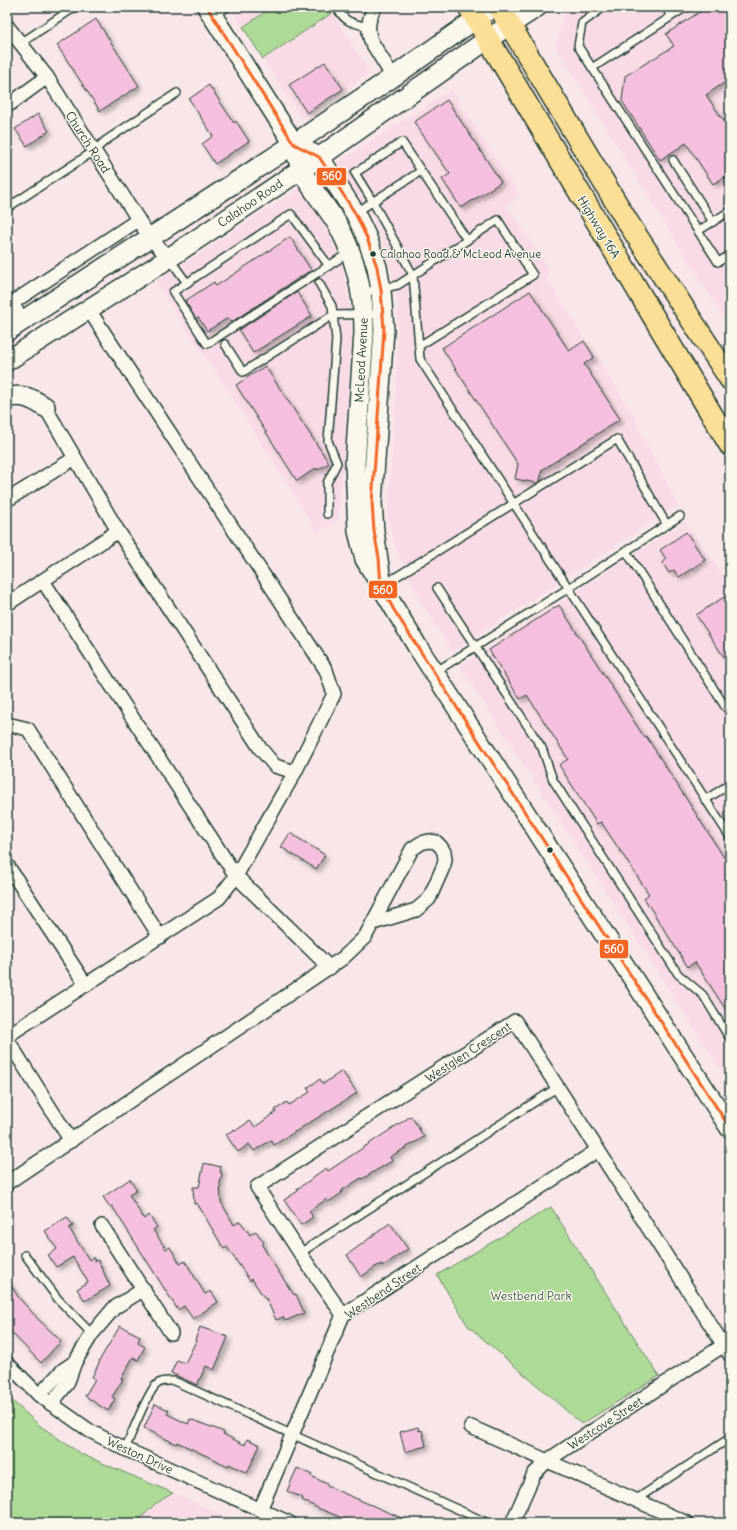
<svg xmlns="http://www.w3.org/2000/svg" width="737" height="1530" font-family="Delius,sans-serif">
<defs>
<filter id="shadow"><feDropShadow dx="3.5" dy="3.5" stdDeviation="2" flood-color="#0004"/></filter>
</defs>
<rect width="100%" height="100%" fill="#f9e6e8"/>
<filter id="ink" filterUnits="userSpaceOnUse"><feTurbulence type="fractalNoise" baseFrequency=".025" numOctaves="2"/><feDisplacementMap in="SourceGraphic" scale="8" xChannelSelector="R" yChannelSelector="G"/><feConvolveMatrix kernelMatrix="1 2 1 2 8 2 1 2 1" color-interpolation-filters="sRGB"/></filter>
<g filter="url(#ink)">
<!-- built -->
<g fill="#f8dbe5">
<polygon points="230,7 273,7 243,27"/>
<polygon points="570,7 730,7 730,328 556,47 564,11"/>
<polygon points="332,13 370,73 302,118 263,59"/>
<polygon points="451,90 520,196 506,206 551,272 545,276 635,418 641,434 678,505 452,651 420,601 396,549 388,518 397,370 398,303 392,272 385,248 374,219 336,164"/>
<polygon points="301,188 325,224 341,262 348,292 352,333 344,455 338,520 317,532 228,390 201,351 156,281"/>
<polygon points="685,522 730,586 730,1084 460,666"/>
<polygon points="173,1493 240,1523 136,1523 155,1504"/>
</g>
<!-- green -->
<g fill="#aeda98" stroke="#668c66">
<polygon points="273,7 328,7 332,13 263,59 243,27"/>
<polygon points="551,1207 659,1376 582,1424 468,1326 437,1275"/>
<polygon points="7,1396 39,1425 81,1454 173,1493 155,1504 136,1523 7,1523"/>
</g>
<!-- building -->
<g fill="#f4c0de" stroke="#1f3d34" filter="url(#shadow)">
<polygon points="707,7 721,7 730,20 730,79 706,95 730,130 730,174 713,184 686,143 660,160 622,101 625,76 674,46 666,34"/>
<polygon points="96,19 139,86 100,111 57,45"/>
<polygon points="325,62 343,89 307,113 289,85"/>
<polygon points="209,85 234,123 236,121 249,141 215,164 202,144 213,136 189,99"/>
<polygon points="447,100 501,182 461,208 442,179 450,174 414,122"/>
<polygon points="38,114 49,131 27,146 15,129"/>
<polygon points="290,237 311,270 233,321 230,322 228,318 207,331 198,317 196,319 185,301 214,282 216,286"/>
<polygon points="530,291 569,351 584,341 594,357 584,364 620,419 542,470 540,481 537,483 515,479 518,464 442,348"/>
<polygon points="297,292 312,316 253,353 239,330"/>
<polygon points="265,366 329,463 317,470 316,468 297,481 236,385"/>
<polygon points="686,532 705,560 679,577 674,570 669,573 662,562 666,559 660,550"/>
<polygon points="724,597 730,606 730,666 696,615"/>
<polygon points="559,605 644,737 646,736 730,867 730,1016 695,962 688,967 644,898 649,894 601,822 597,824 559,765 568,759 527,695 520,699 489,650"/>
<polygon points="290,833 325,855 316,869 281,847"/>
<polygon points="342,1071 357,1093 274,1145 271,1140 254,1151 249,1144 238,1152 226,1135 234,1129 235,1131 250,1121 255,1127 276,1112 275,1110 287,1102 289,1105 310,1092 307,1088 320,1079 323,1084"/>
<polygon points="411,1116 424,1137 390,1157 392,1161 362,1179 361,1178 341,1191 342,1193 328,1202 327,1199 309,1211 313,1217 301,1225 284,1200 298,1191 297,1189 313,1178 313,1177 326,1168 328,1171"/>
<polygon points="204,1163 221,1167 220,1172 222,1173 220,1184 221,1202 234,1225 240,1221 250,1235 256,1231 264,1243 262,1245 274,1265 294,1295 296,1294 304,1313 285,1321 283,1317 276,1320 266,1298 265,1299 252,1279 250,1281 227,1247 224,1249 197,1203 194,1204 193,1187 199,1187"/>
<polygon points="130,1179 137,1190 129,1195 144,1219 149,1215 157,1227 153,1230 166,1249 170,1247 180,1264 185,1261 205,1294 211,1291 218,1302 193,1319 184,1306 178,1310 112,1206 110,1207 103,1197"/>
<polygon points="67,1217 73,1226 69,1228 89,1260 93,1257 95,1261 98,1260 110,1286 85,1301 77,1289 88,1282 73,1257 56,1267 48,1255 57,1249 45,1231"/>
<polygon points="390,1223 408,1249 383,1266 382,1264 375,1267 361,1277 347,1255"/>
<polygon points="7,1279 19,1298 38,1319 61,1341 41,1363 7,1328"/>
<polygon points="120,1326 140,1336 138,1343 145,1347 138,1360 133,1357 121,1379 123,1379 112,1397 115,1399 108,1411 85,1396 95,1379 92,1377 100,1361 99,1361"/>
<polygon points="200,1327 228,1337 214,1370 206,1366 197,1385 171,1373 177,1360 185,1363 196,1341 195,1340"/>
<polygon points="155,1404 169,1410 167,1414 188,1424 190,1419 224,1432 223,1434 245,1445 247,1439 260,1445 247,1473 229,1464 228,1466 177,1442 176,1444 144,1428"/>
<polygon points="418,1427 419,1431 422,1430 426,1446 405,1452 400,1432"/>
<polygon points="297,1468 312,1475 311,1476 327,1484 327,1486 413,1523 355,1523 320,1509 302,1500 303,1498 287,1491"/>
</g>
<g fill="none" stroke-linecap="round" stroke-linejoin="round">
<defs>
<g id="lane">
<path d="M336 7C346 23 350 22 368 27"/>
<polyline points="604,7 582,23 578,46 718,262 730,255"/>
<polyline points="665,7 671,16"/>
<polyline points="729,7 730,8"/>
<polyline points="213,16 227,7"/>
<polyline points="21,43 75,7"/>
<polyline points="592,68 686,7"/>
<polyline points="730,95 730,97"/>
<polyline points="673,160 713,222"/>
<polyline points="7,208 94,151 105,141 177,93"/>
<polyline points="355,213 421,171"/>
<polyline points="698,231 730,211"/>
<polyline points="467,240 402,142 355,173 373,202 413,275 420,359 730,837"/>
<polyline points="169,258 187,283"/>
<polyline points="329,266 291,214 173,292 207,344 350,252"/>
<polyline points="319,283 332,306 336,339 328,441 337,463 327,483 327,514"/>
<polyline points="361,293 398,285 498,220 533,275 419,346"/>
<polyline points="225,344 243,372 333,315 383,314"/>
<polyline points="626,551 724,705 728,710 730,710"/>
<polyline points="383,585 617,439 667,525"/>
<polyline points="437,588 542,748 553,780 678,974 703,995 730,1039"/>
<polyline points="435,672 569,588 680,516"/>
<polyline points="705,800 730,784"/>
<polyline points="300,1253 558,1087"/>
<polyline points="25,1255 58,1299 92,1334"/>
<path d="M125 1449C131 1436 147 1393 156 1385 161 1380 167 1381 174 1381L488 1523"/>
<polyline points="635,1500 730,1438"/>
</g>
<g id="street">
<path d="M375 7C368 19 367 28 371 41L393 77"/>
<polyline points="7,26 47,77 150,238 169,258"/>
<polyline points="7,105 10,104 47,77"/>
<polyline points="22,321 13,304 18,299 138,220"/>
<polyline points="45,407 118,531 260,748 275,766 295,772"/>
<polyline points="7,500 75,458"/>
<polyline points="43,581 236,876 330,968"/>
<polyline points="7,604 118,531"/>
<polyline points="7,724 28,729 160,937"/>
<polyline points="7,865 86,985"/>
<polyline points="7,1036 219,898 236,876 295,772 334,694 326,670 89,310"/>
<polyline points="7,1039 71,1141"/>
<polyline points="7,1183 343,958 365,937 412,849 421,843 429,841 436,842 441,847 444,852 445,859 444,865 429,899 416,910 373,923"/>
<polyline points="102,1226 171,1333"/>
<polyline points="343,1315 300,1253 257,1187 515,1021 730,1355"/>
<polyline points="7,1363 39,1395 90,1431 125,1449 290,1523"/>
<polyline points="39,1395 63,1370 75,1362"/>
<polyline points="51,1404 67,1384 75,1362 92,1334 114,1308 144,1289"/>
<polyline points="471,1427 687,1523"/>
<polyline points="260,1510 343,1315 598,1150"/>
<polyline points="512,1523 534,1474 548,1460 724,1345"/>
</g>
<g id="secondary">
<path d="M207 7 294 144C296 152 298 160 301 168 309 188 328 207 339 227 356 259 364 297 364 333L355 464 358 531 365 559 417 646 730 1128"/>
<polyline points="307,151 319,157 355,213 367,238 377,267 381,290 384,330 372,503 374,531 381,581"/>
<polyline points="7,331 294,144 393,77 493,7"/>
<polyline points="7,361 169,258 324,154 488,39 537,7"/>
<path d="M7 398C22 393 33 399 45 407"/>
</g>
<g id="primary">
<polyline points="469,7 730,445"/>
<polyline points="499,7 627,221 730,379"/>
</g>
</defs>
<!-- lane casing -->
<use href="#lane" stroke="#1f3d34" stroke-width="10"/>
<!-- street casing -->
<use href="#street" stroke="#1f3d34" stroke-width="16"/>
<!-- secondary casing -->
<use href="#secondary" stroke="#1f3d34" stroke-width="22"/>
<!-- primary casing -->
<use href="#primary" stroke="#1f3d34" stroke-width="24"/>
<!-- lane -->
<use href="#lane" stroke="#fbf7ec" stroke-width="7"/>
<!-- street -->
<use href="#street" stroke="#fbf7ec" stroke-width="13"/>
<!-- secondary -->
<use href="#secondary" stroke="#fbf7ec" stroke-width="19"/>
<!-- primary -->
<use href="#primary" stroke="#fbdf96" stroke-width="21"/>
<defs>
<polyline id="bus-1" points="207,7 294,144 319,157 325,166 355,213 367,238 377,267 381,290 384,330 372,503 374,531 379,558 381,586 394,610 417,646 730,1128"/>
</defs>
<!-- bus-1 casing -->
<use href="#bus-1" stroke="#fbf7ec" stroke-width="6"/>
<!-- bus-1 -->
<use href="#bus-1" stroke="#f26522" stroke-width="3"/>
</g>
</g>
<!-- markers -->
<g fill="#1f3d34" stroke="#fbf7ec" stroke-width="1.5">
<circle cx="373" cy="254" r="3.5"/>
<circle cx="550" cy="850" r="3.5"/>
</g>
<g text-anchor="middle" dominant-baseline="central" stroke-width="3" stroke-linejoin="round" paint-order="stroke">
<!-- bus labels -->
<g font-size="11" fill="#1f3d34" stroke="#fbf7ec" text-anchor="start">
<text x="380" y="254">Calahoo Road &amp; McLeod Avenue</text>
</g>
<!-- street labels -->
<g font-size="12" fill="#1f3d34" stroke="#fbf7ec">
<text transform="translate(88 142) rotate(57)">Church Road</text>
<text transform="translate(250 203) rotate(-34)">Calahoo Road</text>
<text transform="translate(599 227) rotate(59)">Highway 16A</text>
<text transform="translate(361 360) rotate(-87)">McLeod Avenue</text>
<text transform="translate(468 1052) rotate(-33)">Westglen Crescent</text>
<text transform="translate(383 1291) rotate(-34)">Westbend Street</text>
<text transform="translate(605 1423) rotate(-33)">Westcove Street</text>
<text transform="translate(140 1455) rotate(25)">Weston Drive</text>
</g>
<!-- park labels -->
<g font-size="12" fill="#3c5c48" stroke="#fbf7ec">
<text x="531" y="1295">Westbend Park</text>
</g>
</g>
<g stroke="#fbf7ec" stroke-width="1.5">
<rect x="316" y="167" width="31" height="19" rx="4" fill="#f26522"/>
<rect x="368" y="580" width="30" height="19" rx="4" fill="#f26522"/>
<rect x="599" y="939" width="30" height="20" rx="4" fill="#f26522"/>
</g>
<g font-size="11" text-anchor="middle" font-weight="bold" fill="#fff">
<text x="332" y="180">560</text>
<text x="383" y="594">560</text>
<text x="614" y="953">560</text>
</g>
<!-- margin -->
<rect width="737" height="1530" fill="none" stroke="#fbf7ec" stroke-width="24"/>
<rect x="12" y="12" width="713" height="1506" fill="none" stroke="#1f3d34" stroke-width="1.5" filter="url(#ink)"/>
</svg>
